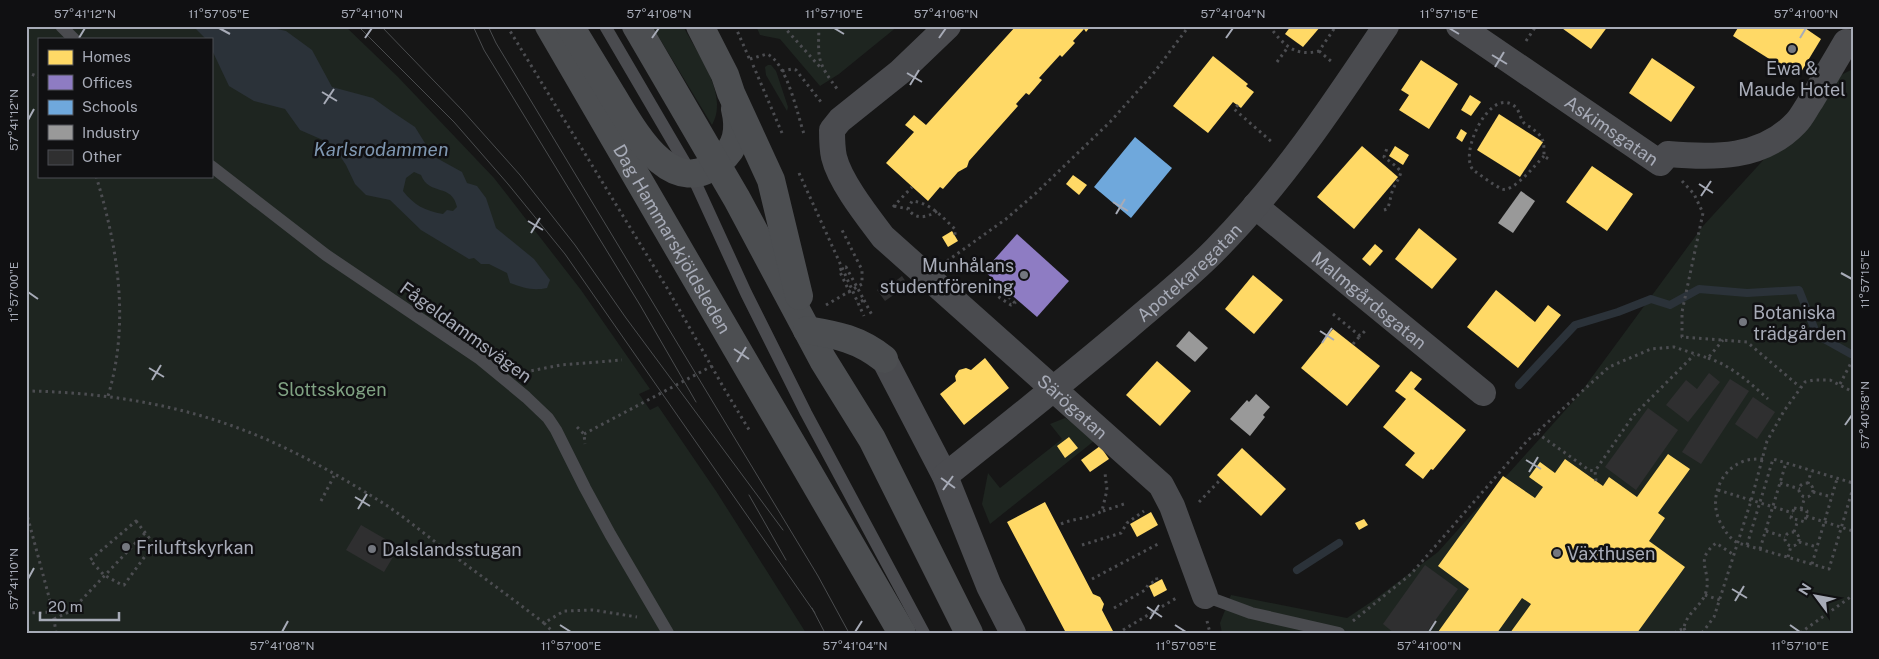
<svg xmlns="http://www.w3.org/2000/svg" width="1879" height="659" font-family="'Public Sans',sans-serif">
<rect width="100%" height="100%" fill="#161616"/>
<!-- green -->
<g fill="#1e2520" fill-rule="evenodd">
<path d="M26 26H345L398 77 494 178 581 290 650 389 639 394 650 410 658 406 716 491 806 633H26ZM39 39H211V176H39Z"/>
<path d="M652 26H683C697 53 730 96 712 125Z"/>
<polygon points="756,26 898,26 839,74 820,86 780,39 760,35"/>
<polygon points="768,65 771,65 776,71 788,107 787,111 766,75 765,67"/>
<polygon points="1853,69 1853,633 1222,633 1220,623 1231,595 1347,618 1374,600 1438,552 1578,396 1703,226 1841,75"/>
<polygon points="1065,418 1082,428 1094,441 990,524 982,504 988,473 1000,488 1062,439 1050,424"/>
</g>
<!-- water -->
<path fill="#2b3239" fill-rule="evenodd" d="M193 26H264L286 31 312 50 332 87 373 98 391 111 415 127 433 156 462 172 467 183 477 186 486 198 496 228 534 259 550 280 547 288C533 291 524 288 510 283L507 273 489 264H481L474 258 469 259 421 230 390 200 366 195 355 184 346 165 332 144 300 130 285 109 254 101 229 86 211 48V39H206ZM414 172 421 175C429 196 452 183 457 207L453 211 447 210 443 214C425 211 414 205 403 191L406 178Z"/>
<!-- homes -->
<g fill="#ffd966">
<polygon points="1016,26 1091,26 1086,32 1084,29 1073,41 1075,43 1062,57 1060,55 1039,78 1042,80 1029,95 1026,93 1016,104 1018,106 969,161 967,167 958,172 943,189 940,187 928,201 886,163 914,132 905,125 914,115 926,125"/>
<polygon points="1291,26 1321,26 1303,47 1285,34"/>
<polygon points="1559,26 1608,26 1591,49"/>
<polygon points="1739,26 1802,26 1821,39 1798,77 1733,36"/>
<polygon points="1213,56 1248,84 1246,86 1254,92 1241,108 1233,102 1208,133 1173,106"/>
<polygon points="1652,58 1695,87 1671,122 1629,93"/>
<polygon points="1421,60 1458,84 1429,129 1399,110 1409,95 1401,90"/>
<polygon points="1470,95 1481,102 1471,116 1461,110"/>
<polygon points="1499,114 1543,142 1520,177 1477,150"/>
<polygon points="1461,129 1467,133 1462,142 1456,138"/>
<polygon points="1362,146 1398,177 1354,229 1317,197"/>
<polygon points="1395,146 1409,155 1403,165 1389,156"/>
<polygon points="1592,166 1633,194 1607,231 1566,202"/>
<polygon points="1073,175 1087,185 1079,195 1066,184"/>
<polygon points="1419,228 1457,259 1432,289 1395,259"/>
<polygon points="952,231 958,241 948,247 942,237"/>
<polygon points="1375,244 1383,251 1370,266 1362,259"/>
<polygon points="1253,275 1283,300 1254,334 1225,309"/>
<polygon points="1496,290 1535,322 1548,305 1561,315 1518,368 1467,327"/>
<polygon points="1333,329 1380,366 1347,406 1301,368"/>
<polygon points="985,358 1009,388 964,425 940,394 956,381 955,376 959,370 966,368 971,370"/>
<polygon points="1157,361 1191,391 1160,426 1126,395"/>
<polygon points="1411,371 1422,379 1414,389 1466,430 1433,470 1431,469 1423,479 1405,465 1415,453 1383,427 1406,399 1395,391"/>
<polygon points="1069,437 1078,448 1065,458 1057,446"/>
<polygon points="1100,446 1109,459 1090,472 1081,460"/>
<polygon points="1242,448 1286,489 1261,516 1217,475"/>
<polygon points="1668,454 1690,469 1658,513 1665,518 1649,541 1685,567 1637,633 1510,633 1531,604 1522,598 1497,633 1438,632 1469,589 1438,566 1503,476 1535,498 1543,487 1529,477 1540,462 1555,473 1565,459 1603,486 1609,477 1637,497"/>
<polygon points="1045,502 1093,594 1100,597 1104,604 1102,610 1114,633 1066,633 1007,522"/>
<polygon points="1151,512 1158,525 1137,537 1130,524"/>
<polygon points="1364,519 1368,525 1359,530 1355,523"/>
<polygon points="1162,579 1167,590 1154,597 1149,586"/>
</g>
<!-- offices -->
<polygon fill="#8e7cc3" points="1017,234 1069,281 1037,317 984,271"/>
<!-- schools -->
<polygon fill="#6fa8dc" points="1135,137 1172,168 1131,218 1094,187"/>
<!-- industry -->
<g fill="#999">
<polygon points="1521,191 1535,201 1513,233 1498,223"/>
<polygon points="1189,331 1208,348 1195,362 1176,346"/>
<polygon points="1256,394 1270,407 1263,415 1265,417 1250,436 1230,419 1247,400 1249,402"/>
</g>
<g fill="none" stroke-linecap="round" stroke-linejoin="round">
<!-- stream -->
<g stroke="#2b3239" stroke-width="8">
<polyline points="1519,385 1575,325 1618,312 1651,299 1670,305 1699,289 1747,293 1799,290 1817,335 1851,354"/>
<polyline points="1297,570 1339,543"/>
</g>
</g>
<!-- building -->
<g fill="#2f2f30">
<polygon points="1837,26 1853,26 1853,36"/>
<polygon points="902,276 908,285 885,301 877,290 891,280 893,283"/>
<polygon points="1709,373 1720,382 1688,422 1666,405 1686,380 1697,389"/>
<polygon points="1730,379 1749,391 1701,464 1682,452"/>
<polygon points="1753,397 1775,412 1757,439 1735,424"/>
<polygon points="1648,408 1678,430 1636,490 1605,467"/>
<polygon points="361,525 399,547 384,572 346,550"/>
<polygon points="1425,565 1458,589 1426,633 1394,633 1383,624"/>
</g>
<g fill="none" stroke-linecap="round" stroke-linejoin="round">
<!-- path -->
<g stroke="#4c4d51" stroke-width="3" stroke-dasharray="2.5 4" stroke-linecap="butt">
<polyline points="507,26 667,288 725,390 751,433"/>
<polyline points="735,26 750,60"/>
<polyline points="783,26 820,67"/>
<path d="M819 26C818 60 817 62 838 90"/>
<path d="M1269 26C1284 45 1294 57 1319 51L1336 26"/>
<polyline points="26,28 28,26"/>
<polyline points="1526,41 1536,26"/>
<polyline points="1319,51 1332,62"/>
<path d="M750 59 767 54C787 63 797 113 804 134"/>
<polyline points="1277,62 1288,47"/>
<polyline points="753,65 782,133"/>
<polyline points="782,71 792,69 796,70 821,102"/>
<polyline points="26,72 39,77"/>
<polyline points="1238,105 1234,109 1273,143"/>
<path d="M1544 156C1536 164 1513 193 1502 189 1492 184 1482 176 1473 170 1459 153 1488 92 1511 104 1520 108 1519 117 1524 123 1525 125 1528 126 1530 127 1544 137 1544 140 1544 156L1550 160"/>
<polyline points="799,173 864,316"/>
<path d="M96 176C118 248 130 323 108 396"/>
<polyline points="1682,181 1694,194 1703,213 1682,312 1682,337 1747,342 1800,387"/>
<polyline points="894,206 908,209"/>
<polyline points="893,207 912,187"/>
<path d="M1384 210 1387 209C1390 204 1390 198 1392 192 1394 185 1399 180 1401 172L1397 167 1384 157 1387 148"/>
<path d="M937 211C926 218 916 220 908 209L912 201C931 203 942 217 955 229V235"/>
<polyline points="947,261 1006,219 1035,194 1110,122 1153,74 1189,26"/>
<polygon points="999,288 1015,303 1011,305 1000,298 996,293"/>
<polyline points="850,293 839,270 846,267 864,300 857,303"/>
<polyline points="864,300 873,317"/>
<polyline points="826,305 862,284 862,270 841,228"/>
<polyline points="1333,314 1360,336 1365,331"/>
<polyline points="1353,344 1360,336"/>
<path d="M1708 358C1732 366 1749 382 1768 399"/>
<polyline points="525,372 561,365 622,360"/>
<polyline points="1840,384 1853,359"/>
<path d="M26 391C98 392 171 403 238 428 290 447 340 476 386 505 404 517 421 531 438 544 473 570 509 596 544 623L564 611 593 610 637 617"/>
<polyline points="577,427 584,434 585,444"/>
<polyline points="1537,433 1589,470 1595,471"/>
<polyline points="584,434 712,366"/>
<path d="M1763 459C1756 459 1750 459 1744 461 1719 470 1709 500 1720 522 1725 531 1729 538 1738 543L1829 569 1853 488"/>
<polyline points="1596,481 1595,471 1633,416 1694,355"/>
<polyline points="1780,483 1800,489"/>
<circle cx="1806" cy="490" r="7"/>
<polyline points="1808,484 1811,471"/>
<polyline points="1718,490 1793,513"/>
<polyline points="1813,492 1832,497"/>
<polyline points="321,501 334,476"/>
<polyline points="1199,502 1221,479"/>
<polygon points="1794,508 1807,511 1805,522 1791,518"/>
<polyline points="1801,509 1805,497"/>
<polyline points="26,511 53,612 56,633"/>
<polyline points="1103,511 1127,503"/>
<polyline points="1806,516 1853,531"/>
<polygon points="136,521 154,544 124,585 122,585 104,575 90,560"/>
<path d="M1061 524C1074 518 1089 519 1102 511L1107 490 1105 473"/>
<polyline points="1766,531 1785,537"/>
<circle cx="1792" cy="539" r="7"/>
<polyline points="1794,532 1798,520"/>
<polyline points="1799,542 1817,547"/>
<polyline points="1082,545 1121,533 1127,523 1144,511"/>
<polyline points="1747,545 1773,459 1853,483"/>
<polyline points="1760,549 1786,463"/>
<polyline points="1788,557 1791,546"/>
<polyline points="1812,564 1837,479"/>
<polyline points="1092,579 1158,544"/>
<polyline points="1705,595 1720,600"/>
<polyline points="1114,608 1145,590 1148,585 1157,580 1156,575"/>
<polyline points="26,613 53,612"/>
<polyline points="54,619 71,611 145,533"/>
<polyline points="1207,621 1210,633"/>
<polyline points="1353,621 1411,574 1527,441 1609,367 1651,349 1674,347 1708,358 1723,340"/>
<polyline points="544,623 554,633"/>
<polyline points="1684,628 1686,633"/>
<polyline points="1123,630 1178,597"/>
<path d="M1674 633 1684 628C1686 613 1702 606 1706 592 1712 569 1693 562 1716 543L1734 555"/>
<polyline points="1702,633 1714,617 1751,501 1767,441 1784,411 1805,382 1814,380 1830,380 1853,392"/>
<polyline points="1800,633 1852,596 1853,592"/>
</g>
<!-- service -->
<g stroke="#4a4b4f" stroke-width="12">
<polyline points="61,26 74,39"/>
<polyline points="605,26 691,173 746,293 806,413 924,633"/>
<polyline points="211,166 326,255 480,359 526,397 548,418 556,430 585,488 610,534 668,633"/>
<polyline points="1205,596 1251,613 1339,633"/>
</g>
<!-- minor -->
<g stroke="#4a4b4f" stroke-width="26">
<path id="s1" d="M948 26 900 72 840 120 832 130C832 139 832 148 834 157 840 182 868 217 883 237L1161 485 1172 506 1205 596"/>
<path id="s2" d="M1459 26 1660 163 1668 154C1714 158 1762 159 1796 123 1802 117 1806 108 1811 101 1823 81 1835 61 1846 42"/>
<path id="s3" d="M1255 206 1483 393"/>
<polyline points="884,359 945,476 989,586 1013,633"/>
<path id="s4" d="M945 476C1006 427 1067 379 1127 328 1157 302 1189 277 1217 248 1283 181 1334 104 1386 26"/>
</g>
<!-- primary -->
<g stroke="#4c4e51" stroke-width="28">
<path id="s5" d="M549 26 902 633"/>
<path d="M570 26C584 49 598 72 612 95 633 129 671 203 720 161 737 147 740 130 735 109"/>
<polyline points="636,26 737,199 823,360 872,439 969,633"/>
<polyline points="700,26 725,75 731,93 771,180 799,296"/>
<path d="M807 330C837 335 859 339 884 359"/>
</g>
<!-- tram -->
<g stroke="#4a4c4e" stroke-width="1">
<polyline points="358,26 454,122 508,184 565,254 815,613"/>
<polyline points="381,26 463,111 520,175 575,245 626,318 783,530"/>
<polyline points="473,26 484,50 640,305 696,402"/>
<polyline points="488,26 496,43 818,576 849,633"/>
<polyline points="749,495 786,560"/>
<polyline points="812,608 825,633"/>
</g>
</g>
<!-- ticks -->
<path fill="none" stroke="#a7abb7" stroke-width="2" d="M219 28 230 34M834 28 844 34M1449 28 1459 34M79 38 85 28M365 38 372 28M652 38 659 28M939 38 946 28M1226 38 1233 28M1800 38 1806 28M1492 55 1507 64M1495 67 1504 52M907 73 922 82M910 85 919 70M322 92 337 101M324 104 334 89M28 120 34 109M1699 184 1713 193M1701 196 1711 181M1113 202 1128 211M1116 214 1125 199M528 221 543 230M531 233 540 218M1841 273 1852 279M28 292 38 299M1320 331 1334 340M1322 343 1332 328M734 349 749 359M737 362 746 347M149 368 164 377M152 380 161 365M1845 425 1852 415M1526 460 1541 469M1529 472 1538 457M941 478 955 488M943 490 953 476M355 497 370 506M358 509 367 494M28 579 34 568M1732 589 1747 598M1735 601 1744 586M1147 607 1162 617M1150 619 1159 605M560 625 571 632M1175 625 1186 632M1790 625 1800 632M282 632 288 621M855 632 862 621M1429 632 1436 621"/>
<!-- markers -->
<g fill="#74777f" stroke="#101012" stroke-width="2">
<circle cx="1792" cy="49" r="5"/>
<circle cx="1024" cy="275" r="5"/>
<circle cx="1743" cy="322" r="5"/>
<circle cx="126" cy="547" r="5"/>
<circle cx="372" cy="549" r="5"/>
<circle cx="1557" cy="553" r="5"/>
</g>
<g text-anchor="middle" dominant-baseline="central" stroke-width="5" stroke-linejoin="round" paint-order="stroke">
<!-- poi labels -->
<g font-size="18" fill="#a7abb7" stroke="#101012" text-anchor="start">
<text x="1792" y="68" text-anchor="middle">Ewa &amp;<tspan x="1792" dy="21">Maude Hotel</tspan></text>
<text x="1014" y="265" text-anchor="end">Munhålans<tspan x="1014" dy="21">studentförening</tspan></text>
<text x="1753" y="312">Botaniska<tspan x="1753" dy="21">trädgården</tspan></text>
<text x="136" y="547">Friluftskyrkan</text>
<text x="382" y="549">Dalslandsstugan</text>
<text x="1567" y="553">Växthusen</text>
</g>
<!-- street labels -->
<g font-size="18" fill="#a7abb7" stroke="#101012">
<text stroke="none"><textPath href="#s2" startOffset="185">Askimsgatan</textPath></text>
<text stroke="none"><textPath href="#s5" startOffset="246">Dag Hammarskjöldsleden</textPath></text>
<text stroke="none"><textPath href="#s4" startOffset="318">Apotekaregatan</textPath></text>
<text stroke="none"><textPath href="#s3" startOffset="148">Malmgårdsgatan</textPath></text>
<text transform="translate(466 332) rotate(36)">Fågeldammsvägen</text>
<text stroke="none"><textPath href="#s1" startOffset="532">Särögatan</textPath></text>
</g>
<!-- park labels -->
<g font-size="18" fill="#7fa182" stroke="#101012">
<text x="332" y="389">Slottsskogen</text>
</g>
<!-- water labels -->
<g font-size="19" font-style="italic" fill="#7f97b1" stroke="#101012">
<text x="381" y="149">Karlsrodammen</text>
</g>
</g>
<!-- border -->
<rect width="1879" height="659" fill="none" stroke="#101012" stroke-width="55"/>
<!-- legend -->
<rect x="38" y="38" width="175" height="140" fill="#101012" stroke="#4c4e54"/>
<rect x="48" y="50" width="25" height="15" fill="#ffd966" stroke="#4c4e54"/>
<text x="82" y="62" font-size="15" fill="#a7abb7">Homes</text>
<rect x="48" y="75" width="25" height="15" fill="#8e7cc3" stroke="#4c4e54"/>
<text x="82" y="88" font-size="15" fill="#a7abb7">Offices</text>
<rect x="48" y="100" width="25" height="15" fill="#6fa8dc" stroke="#4c4e54"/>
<text x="82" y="112" font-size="15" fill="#a7abb7">Schools</text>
<rect x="48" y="125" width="25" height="15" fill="#999999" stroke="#4c4e54"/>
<text x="82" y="138" font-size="15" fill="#a7abb7">Industry</text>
<rect x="48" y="150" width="25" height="15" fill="#2f2f30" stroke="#4c4e54"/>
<text x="82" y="162" font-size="15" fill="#a7abb7">Other</text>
<!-- north arrow -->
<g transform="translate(1816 596) rotate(302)" stroke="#101012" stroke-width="4" paint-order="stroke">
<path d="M0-4L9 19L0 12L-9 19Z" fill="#a7abb7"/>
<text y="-8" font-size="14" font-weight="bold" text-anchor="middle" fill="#a7abb7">N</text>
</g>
<!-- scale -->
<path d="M40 612v8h79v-8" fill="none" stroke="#a7abb7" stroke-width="2.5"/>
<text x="48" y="612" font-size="15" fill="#a7abb7" stroke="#101012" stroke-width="4" paint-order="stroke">20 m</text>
<rect x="28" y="28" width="1824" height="604" fill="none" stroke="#a7abb7" stroke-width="2"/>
<g font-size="12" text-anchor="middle" fill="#a7abb7">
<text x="85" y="18">57°41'12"N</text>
<text x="219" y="18">11°57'05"E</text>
<text x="372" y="18">57°41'10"N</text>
<text x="659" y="18">57°41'08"N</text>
<text x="834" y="18">11°57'10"E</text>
<text x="946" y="18">57°41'06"N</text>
<text x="1233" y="18">57°41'04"N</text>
<text x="1449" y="18">11°57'15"E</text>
<text x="1806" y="18">57°41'00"N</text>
<text transform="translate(14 120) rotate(-90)" y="4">57°41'12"N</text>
<text transform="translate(1865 279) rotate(-90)" y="4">11°57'15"E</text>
<text transform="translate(14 292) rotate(-90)" y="4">11°57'00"E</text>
<text transform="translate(1865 415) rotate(-90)" y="4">57°40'58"N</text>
<text transform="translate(14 579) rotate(-90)" y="4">57°41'10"N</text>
<text x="282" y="650">57°41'08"N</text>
<text x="571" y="650">11°57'00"E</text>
<text x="855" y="650">57°41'04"N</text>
<text x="1186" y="650">11°57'05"E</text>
<text x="1429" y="650">57°41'00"N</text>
<text x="1800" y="650">11°57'10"E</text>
</g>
</svg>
